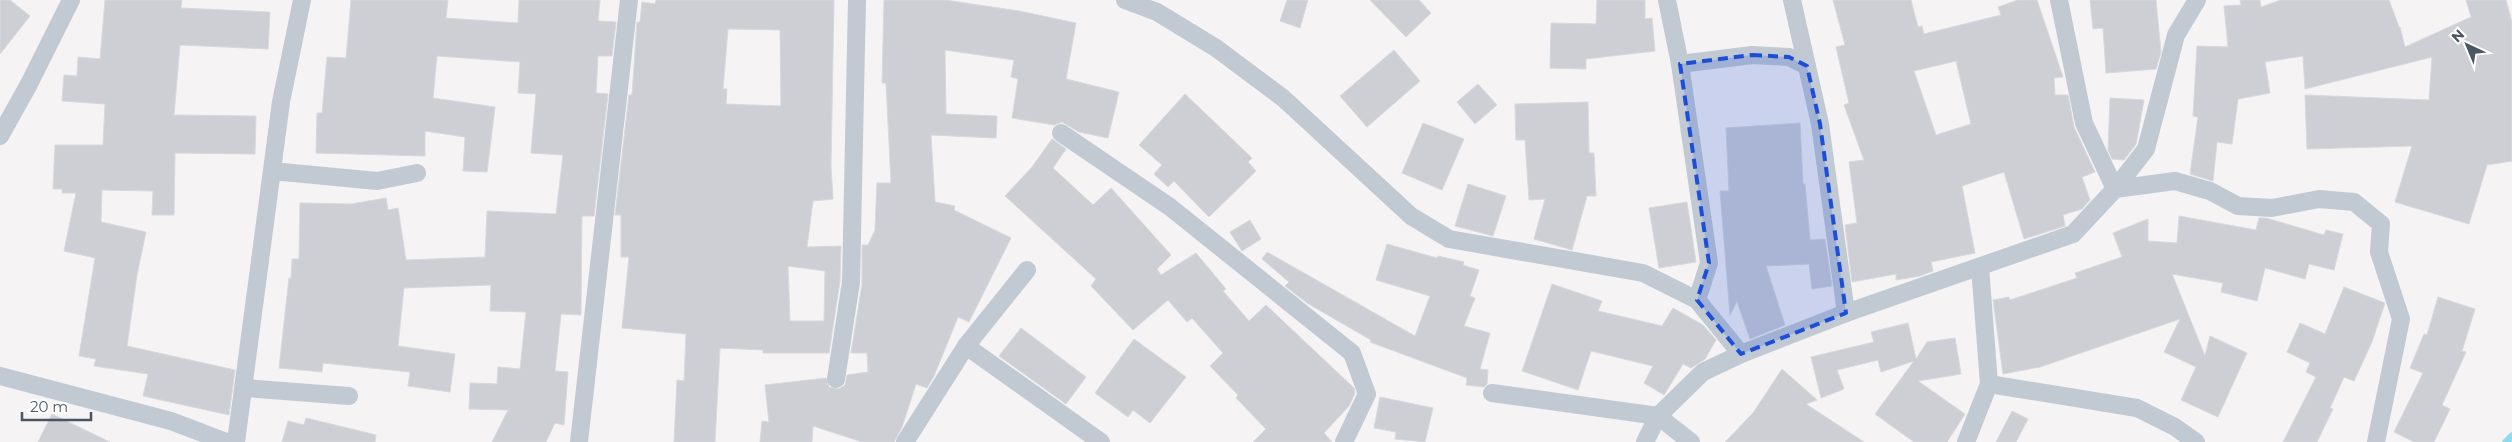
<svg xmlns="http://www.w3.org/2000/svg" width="2512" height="442" font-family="Montserrat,sans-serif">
<rect width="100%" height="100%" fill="#f5f3f3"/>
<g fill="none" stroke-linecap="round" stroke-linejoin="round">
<!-- stream -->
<polyline stroke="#90daee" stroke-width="7" points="2506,442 2512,436"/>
</g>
<!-- building -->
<g fill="#cdcfd5" stroke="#d7d9de" fill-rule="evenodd">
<polygon points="0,0 10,0 30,16 0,54"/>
<polygon points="105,0 182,0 181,8 270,12 268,49 180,45 174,115 256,116 255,154 175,153 174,215 152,215 153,191 102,190 101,222 146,232 137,275 127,346 235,370 229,415 143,396 148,374 94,366 96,359 79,356 95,258 64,251 76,193 62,193 62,189 53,189 55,145 103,145 105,104 62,101 64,75 77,76 78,57 100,59"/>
<polygon points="351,0 448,0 446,18 518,23 519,0 600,0 598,21 616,22 612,56 598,56 596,93 608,94 594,216 582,216 581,315 561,314 555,371 568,372 564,425 555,423 546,442 492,442 508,410 469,409 470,383 497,384 498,367 520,369 526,312 490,311 491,285 404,288 398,346 455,354 450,392 408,386 410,372 323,363 322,372 279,368 289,278 291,279 292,259 299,259 300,203 351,204 386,198 388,210 398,208 406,260 485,257 487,211 556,214 563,155 531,153 536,94 518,93 520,62 437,56 433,98 495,107 487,172 463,171 465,137 425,131 425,156 316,153 317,113 322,113 327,57 346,58"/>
<path d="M656 0H834L831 166 833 199 813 201 807 247 841 246 840 281 829 353H763V350L720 348 715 442H674L677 380 684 381 686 334 622 328 629 257H621V215H615L629 95H632L637 22H640L642 2 655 4ZM728 29 780 30 781 106 726 104 727 89H723ZM788 266 825 271 824 321H790Z"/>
<polygon points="884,0 945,0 1019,11 1076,23 1066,79 1119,92 1108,138 1079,132 1062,122 1054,125 1012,118 1018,79 1011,77 1014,60 945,50 946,114 997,116 996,138 931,135 935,202 955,206 954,210 1011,238 969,322 958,317 934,376 927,388 916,384 902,427 894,442 862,442 813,426 812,442 760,442 762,421 769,422 765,385 826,378 829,387 839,389 845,385 847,375 868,372 867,353 851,353 862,284 862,245 868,245 875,230 877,183 891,183 886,83 882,83"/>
<polygon points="1287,0 1308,0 1300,28 1280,21"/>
<polygon points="1370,0 1419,0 1431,13 1406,37"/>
<polygon points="1597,0 1645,0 1645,19 1652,18 1655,51 1586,59 1586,69 1550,68 1551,23 1596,24"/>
<path d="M1833 0H1911L1918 27 1922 26 1924 34 2001 15 1998 7 2018 0H2037L2063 77 2054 78 2055 95H2068L2074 127 2095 172 2082 177 2090 200 2082 209 2063 215 2065 226 2024 239 2004 172 1962 186 1975 253 1931 262 1933 271 1920 276 1896 280V274L1852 282 1845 225 1857 223 1849 162 1864 160 1844 105 1849 103 1836 47 1845 45ZM1956 61 1971 124 1936 135 1914 71Z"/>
<polygon points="2090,0 2156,0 2161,52 2156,69 2106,73 2103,28 2093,29"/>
<polygon points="2240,0 2260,0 2261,7 2281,0 2389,0 2399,27 2400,27 2405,47 2471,17 2466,0 2506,0 2512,22 2512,161 2487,165 2469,224 2395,202 2412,146 2307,149 2305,95 2429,100 2432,57 2305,89 2303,56 2265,62 2270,93 2238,99 2232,144 2217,142 2213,181 2190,174 2198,117 2193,116 2197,46 2228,47 2224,6 2241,5"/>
<polygon points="1394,50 1420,81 1367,127 1340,96"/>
<polygon points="1478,84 1497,105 1475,124 1457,102"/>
<polygon points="1185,94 1252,158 1248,162 1256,171 1209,217 1174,181 1168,187 1154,174 1162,165 1139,145"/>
<polygon points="2110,98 2144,100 2136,144 2124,160 2112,159 2108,150"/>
<polygon points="1588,102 1589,153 1594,153 1596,196 1587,196 1572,250 1534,239 1545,199 1529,200 1525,140 1516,140 1515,104"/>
<polygon points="1423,123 1464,139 1442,190 1402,173"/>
<polygon points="1800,123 1803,184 1805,184 1810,240 1825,239 1832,286 1812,289 1809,264 1766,266 1785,325 1750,339 1737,301 1730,315 1720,191 1729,191 1726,128"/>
<polygon points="1052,139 1066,149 1053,168 1093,205 1111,188 1171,255 1157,269 1161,275 1196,253 1226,289 1223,291 1249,321 1266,305 1354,388 1355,393 1349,406 1324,433 1332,442 1253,442 1266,429 1236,398 1238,395 1210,366 1223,353 1192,318 1187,322 1168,300 1133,330 1091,286 1096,279 1005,196 1032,167"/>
<polygon points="1468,184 1506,196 1493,236 1455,226"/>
<polygon points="1687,202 1696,262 1659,268 1649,208"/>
<polygon points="2179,216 2256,230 2259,218 2266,218 2324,235 2326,230 2343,234 2334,270 2309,264 2305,279 2265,268 2257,301 2221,292 2223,283 2172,274 2205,356 2210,336 2247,353 2218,417 2181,400 2196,367 2164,352 2180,319 2040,367 2003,374 1993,300 2009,297 2010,300 2077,278 2075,273 2122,257 2113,233 2148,219 2148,241 2177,243"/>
<polygon points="1250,220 1261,239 1242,251 1230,232"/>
<polygon points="1387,244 1437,258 1438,256 1464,262 1463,265 1479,270 1470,296 1475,298 1464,326 1490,333 1480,369 1488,370 1487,384 1484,387 1466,385 1467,378 1370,342 1371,340 1307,303 1285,286 1289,282 1262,259 1267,252 1415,336 1430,296 1376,280"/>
<polygon points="1552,284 1602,301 1598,311 1662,326 1673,308 1703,325 1716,340 1705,359 1691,368 1683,364 1664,395 1644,383 1653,366 1591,351 1578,390 1522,371"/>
<polygon points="2344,287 2385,303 2372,342 2354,381 2344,377 2330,408 2333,409 2317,442 2283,442 2316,377 2306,372 2310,363 2287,352 2300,323 2325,334"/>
<polygon points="2438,297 2475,309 2462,351 2466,352 2442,405 2450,409 2434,442 2414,442 2394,432 2423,373 2410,368 2424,334 2427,335"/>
<polygon points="1908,323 1916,359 1927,342 1955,338 1961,374 1918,381 1965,414 1947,442 1914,442 1875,414 1914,361 1881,372 1878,360 1837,370 1844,389 1821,398 1811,357 1874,342 1871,332"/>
<polygon points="1021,328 1086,377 1066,404 999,356"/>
<polygon points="1134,339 1186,377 1150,423 1133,410 1128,417 1095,393"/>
<polygon points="1782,369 1817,400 1806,404 1864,442 1725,442 1753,413"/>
<polygon points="1380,397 1433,408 1425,442 1395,439 1396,432 1374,428"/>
<polygon points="2012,411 2028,419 2016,442 1996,442"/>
<polygon points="52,414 110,442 38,442"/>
<polygon points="306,418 376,435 375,442 282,442 288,421 304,425"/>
</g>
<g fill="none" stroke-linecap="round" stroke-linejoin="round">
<!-- street -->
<g stroke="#c1cad2" stroke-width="18">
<polyline points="1125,0 1157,12 1216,48 1283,98 1411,216 1449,239 1643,273 1697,300 1741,354"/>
<polyline points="1667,0 1680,64 1709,263 1697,300"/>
<polyline points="1792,0 1820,124 1846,313"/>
<polyline points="2059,0 2084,123 2115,189 2175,181 2210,191 2238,206 2272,208 2319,199 2354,202 2381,224 2379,252 2401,319 2376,442"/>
<polyline points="1680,64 1752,55 1789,57 1807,66"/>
<polyline points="1061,133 1170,207 1352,353 1367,394 1344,442"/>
<polyline points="0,136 29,84 71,0"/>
<polyline points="272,171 377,181 417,173"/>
<polyline points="966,346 1101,442"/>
<polyline points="0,376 171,421 226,442"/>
<polyline points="836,379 851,282 857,0"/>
<polyline points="1989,384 2137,408 2175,427 2196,442"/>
<polyline points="245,388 349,396"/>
<polyline points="1492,393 1658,416 1691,442"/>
<polyline points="236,442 281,102 302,0"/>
<polyline points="579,442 629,0"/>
<polyline points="905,442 966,346 1027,270"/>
<polyline points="1645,442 1658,416 1703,372 1741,354 1846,313 2073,234 2115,189 2146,149 2176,35 2197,0"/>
<polyline points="1966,442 1989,384 1980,267"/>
</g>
</g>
<!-- marked area -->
<path fill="#1d4ed8" fill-opacity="0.2" stroke="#1d4ed8" stroke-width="4" stroke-dasharray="10 6" stroke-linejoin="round" d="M1752 55 1789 57 1807 66 1820 124 1846 313 1741 354 1697 300 1709 263 1680 64Z"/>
<!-- north arrow -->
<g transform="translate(2467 45) rotate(316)" stroke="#ffffff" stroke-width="4" paint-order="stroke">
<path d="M0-4L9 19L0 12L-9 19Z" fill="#4a5661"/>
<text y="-8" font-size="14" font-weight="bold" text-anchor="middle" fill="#4a5661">N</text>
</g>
<!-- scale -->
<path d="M22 412v8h69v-8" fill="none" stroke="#4a5661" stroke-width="2.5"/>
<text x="30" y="412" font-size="15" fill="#4a5661" stroke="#ffffff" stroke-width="4" paint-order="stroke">20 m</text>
</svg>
